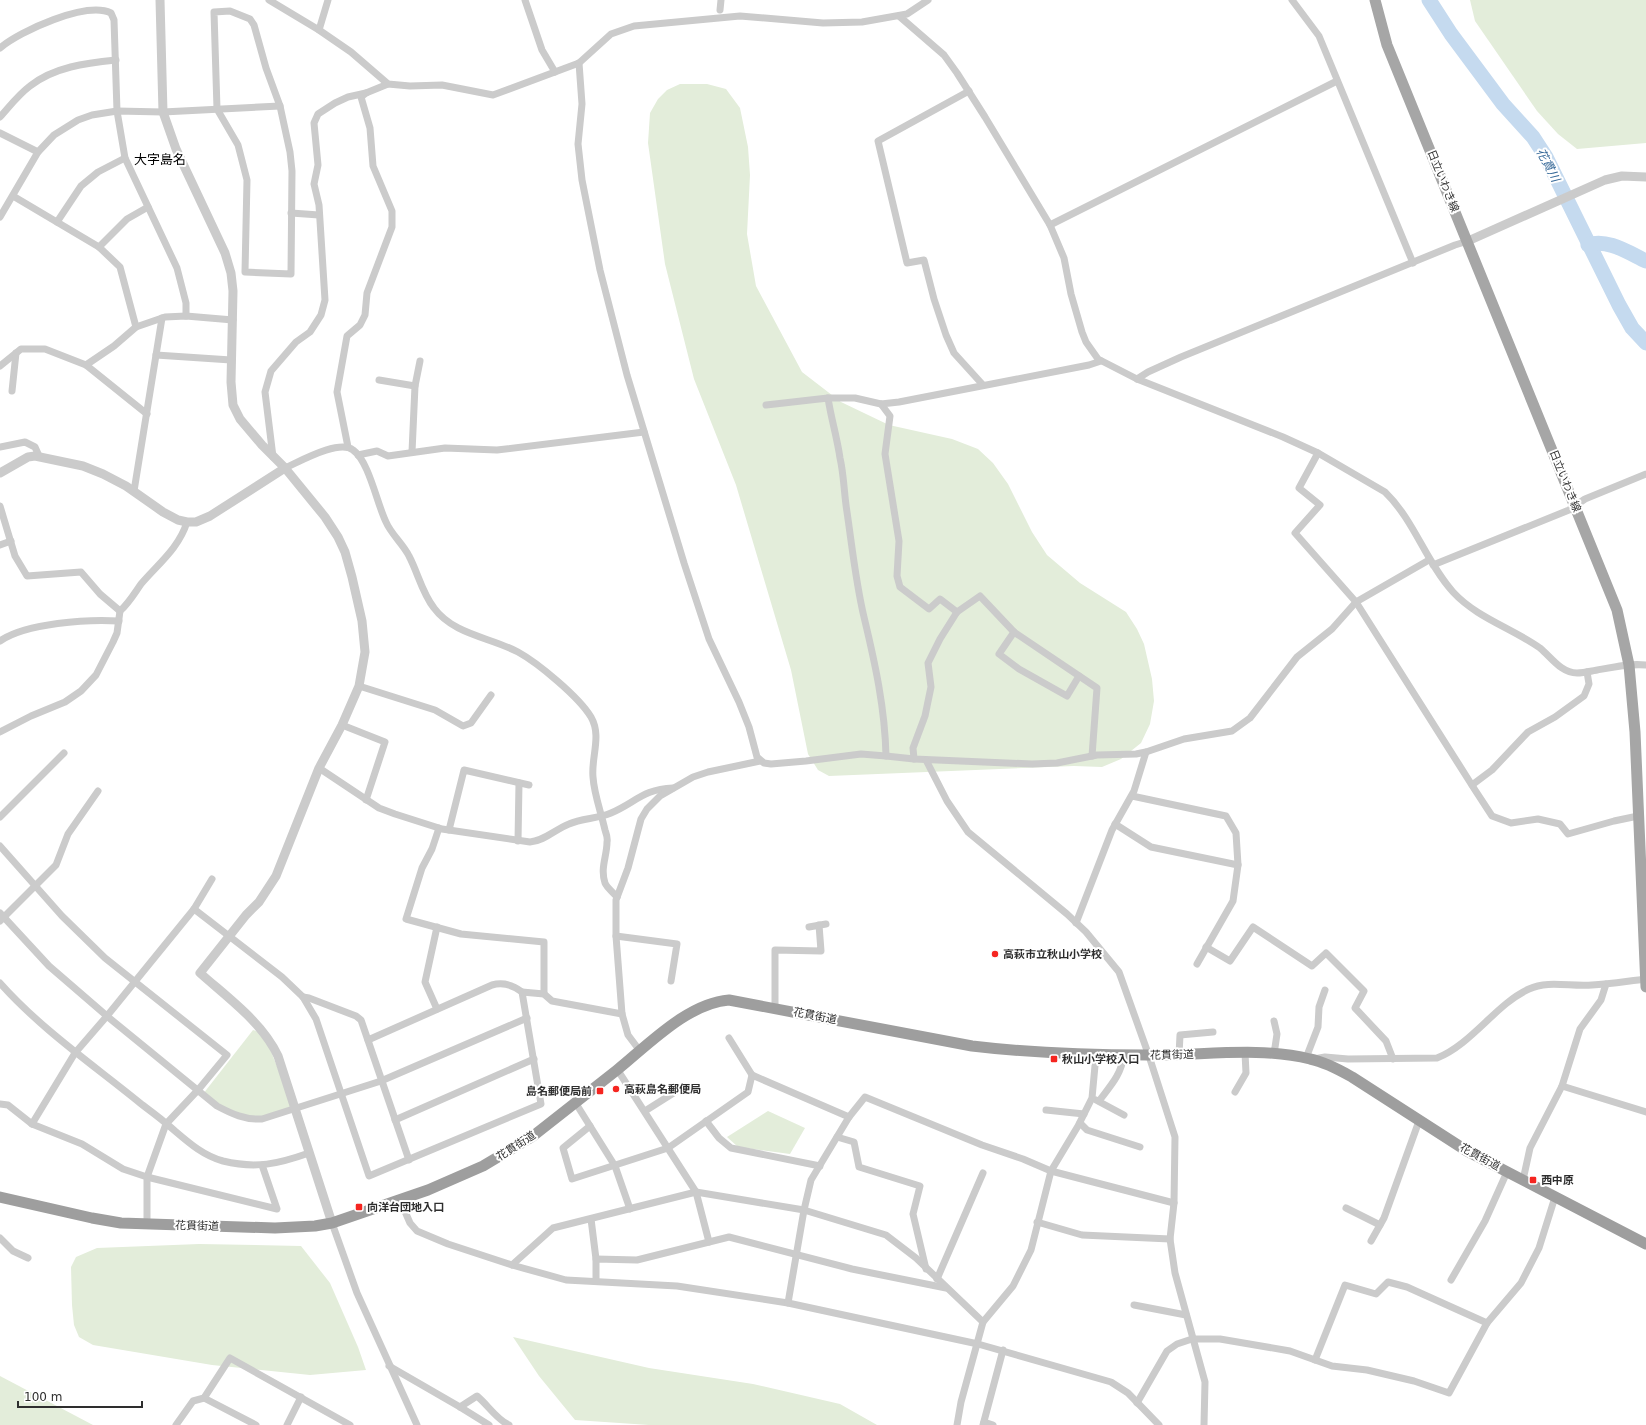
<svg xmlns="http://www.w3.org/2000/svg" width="1646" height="1425" font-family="'DejaVu Sans','Noto Sans JP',sans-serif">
<rect width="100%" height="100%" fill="#fff"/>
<!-- green -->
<g fill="#e3edda">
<polygon points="1470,0 1646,0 1646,143 1577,149 1558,134 1537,111 1475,21"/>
<polygon points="680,84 707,84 726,89 740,108 748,147 750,175 747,234 756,286 802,372 841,402 889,425 952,439 978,449 993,463 1008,484 1032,532 1047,555 1080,583 1126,612 1137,629 1144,644 1152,679 1154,701 1150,724 1141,743 1121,759 1102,767 1074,766 829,776 818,770 808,754 791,670 736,485 694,379 665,264 648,143 650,113 658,99 667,90"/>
<polygon points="253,1030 264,1034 294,1109 260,1119 231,1113 203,1094"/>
<polygon points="768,1111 805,1128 790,1154 738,1147 727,1137"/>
<polygon points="199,1244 301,1246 330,1283 358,1347 366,1370 310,1375 212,1365 93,1345 79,1337 74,1325 72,1305 71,1267 76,1257 97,1248"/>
<polygon points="513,1337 649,1368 753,1384 840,1404 877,1425 649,1425 575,1420 539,1376"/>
<polygon points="0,1376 93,1425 0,1425"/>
</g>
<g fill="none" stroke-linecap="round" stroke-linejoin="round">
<!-- river -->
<g stroke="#c5daef" stroke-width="15">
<polyline points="1429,0 1451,34 1503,104 1533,137 1546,157 1619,305 1632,328 1646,343"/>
<path d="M1588 245C1607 238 1629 253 1646 261"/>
</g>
<!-- minor -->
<g stroke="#cbcbcb" stroke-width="7">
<polyline points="269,0 319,30 351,52 388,84 410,86 442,85 493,95 579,63 611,34 634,26 740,16 823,23 862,22 907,14 928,0"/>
<polyline points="525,0 542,50 555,72"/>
<polyline points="1292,0 1319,36 1413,263"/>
<polyline points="720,10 721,0"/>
<polygon points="230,11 250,19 254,25 266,68 280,106 290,152 292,171 291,274 245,272 247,180 238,145 217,109 214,12"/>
<path d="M899 16 944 55 957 73 985 117 1050 225 1064 258 1071 294 1082 332 1086 342 1098 359 1137 379 1283 437 1318 453 1385 492C1414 520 1426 562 1453 592 1477 618 1512 628 1540 648 1551 657 1561 673 1577 673 1582 673 1587 672 1592 671 1609 668 1628 663 1646 665"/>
<polyline points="319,30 328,0"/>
<path d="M0 48C20 31 86 1 111 13L114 20 117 111 125 158 177 268 186 303V316"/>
<polyline points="579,63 582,104 578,144 582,180 600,270 627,375 684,563 709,639 739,702 749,727 757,757 764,763 771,764 806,761 861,754 886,756 914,759 1032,764 1057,763 1097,755 1136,754 1146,752 1184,739 1232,731 1250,718 1297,657 1332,629 1356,602 1429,560"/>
<polyline points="969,91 878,141 907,263 924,260 934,299 946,335 954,353 983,385"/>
<path d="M0 117C10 106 18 95 30 86 54 67 86 63 116 60"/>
<polyline points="0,133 38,152"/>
<polyline points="13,196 99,247 120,267 136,327"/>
<polyline points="291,213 319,215"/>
<polyline points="0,217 38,152 54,135 78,120 92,115 117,111 163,112 280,106"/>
<polyline points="57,222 81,186 98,172 125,158"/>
<polyline points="1050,225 1337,81"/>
<polyline points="99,247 127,219 148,207"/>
<polyline points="156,355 231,360"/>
<polyline points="86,365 114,346 136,327 165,317 186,316 233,320"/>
<polyline points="0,366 21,349 45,349 86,365 147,414"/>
<polyline points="1137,379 1148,372 1181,357 1455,245 1468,241"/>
<polyline points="379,380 415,386"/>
<polyline points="12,391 16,353"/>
<path d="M828 398C831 418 837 437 840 458 844 475 844 494 847 512 852 546 856 584 864 617 875 663 885 708 886 756"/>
<polyline points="881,404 890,416 885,454 899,541 897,576 900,587 929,609 940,599 957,612"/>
<polyline points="766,405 828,398 855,398 881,404 899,402 1089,365 1101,361"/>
<polyline points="0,447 25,442 35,447 39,456"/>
<polyline points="348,447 337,392 347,336 360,325 365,315 367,293 392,227 392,211 373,166 370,128 361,97 366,93 388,84"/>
<polyline points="412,452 415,386 420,361"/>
<polyline points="1318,453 1299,488 1320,505 1295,533 1356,602 1475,790 1492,816 1511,823 1538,819 1560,824 1568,834 1614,821 1638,816"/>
<polyline points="358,455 377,451 388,456 445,448 497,450 644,432"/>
<polyline points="273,457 265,392 271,371 296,342 310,332 321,315 325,300 319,205 314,184 318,165 314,123 318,114 335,103 348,97 366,93"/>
<path d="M285 468C299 462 339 439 353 450 369 461 377 504 386 522 391 534 403 544 409 556 418 573 422 593 434 608 454 635 490 637 518 652 538 663 579 697 591 717 602 736 591 757 593 777 594 794 601 812 605 830 606 833 608 838 607 842 607 856 600 868 605 883 607 888 614 893 617 897"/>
<polyline points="134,491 162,318"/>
<polyline points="0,506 15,556 27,576 81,572 100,594 120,611"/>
<polyline points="0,545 11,541"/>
<polyline points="1433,565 1569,510 1585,499 1646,474"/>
<polyline points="1014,632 999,654 1019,669 1067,696 1079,676"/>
<path d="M0 641C26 623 88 619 119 621"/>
<polyline points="359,686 435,710 463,726 471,723 491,695"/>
<polyline points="342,725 385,742 366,800"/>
<path d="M0 732 31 716 65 702 81 691 96 675 113 642 117 633 120 611C129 603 134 594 141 584 158 564 179 548 187 522"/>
<polyline points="914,759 913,748 925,716 931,687 928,663 940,639 957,612 980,596 1014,632 1097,688 1092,756"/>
<polyline points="926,760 947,801 968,832 1067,914 1086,932 1119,972 1149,1056 1175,1137 1174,1203 1170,1239 1175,1273 1205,1382 1204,1425"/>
<path d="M319 768 379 808 395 814 442 829 530 842C544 841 556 829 569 824 582 818 597 819 611 813 635 803 643 789 673 788"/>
<polyline points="1472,785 1492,770 1528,732 1555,717 1584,696 1589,684 1587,672"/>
<polyline points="1132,796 1226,816 1236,833 1238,865 1233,901 1197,964"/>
<polyline points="0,817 64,753"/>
<polyline points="1115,824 1151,847 1238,865"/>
<polyline points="439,828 432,849 422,868 406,919 461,934 544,942 544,994"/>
<polyline points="449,830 464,770 529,785"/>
<polyline points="518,841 519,783"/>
<polyline points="0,846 62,916 105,958 227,1055 198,1090 166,1124 147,1177 277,1209 262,1165"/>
<path d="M194 909 282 977 303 997 316 1019 369 1176 541 1104 522 992C513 985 503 982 492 985L368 1040"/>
<path d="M0 913 49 966 108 1017 217 1106C232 1114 245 1120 262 1119L381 1081 527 1018"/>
<polyline points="0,921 56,865 68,834 98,791"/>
<polyline points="1076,923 1112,830 1134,791 1146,752"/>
<polyline points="809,927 826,924"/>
<polyline points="616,936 677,944 671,981"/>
<polyline points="1206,947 1230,961 1253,927 1312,966 1326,953 1364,991 1355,1008 1386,1041 1393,1059"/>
<path d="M0 983C41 1029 92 1064 140 1103 149 1110 159 1117 168 1125 186 1140 201 1155 223 1161 256 1169 278 1164 309 1153"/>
<polyline points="522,992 544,994 552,1001 622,1014"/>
<polyline points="303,997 309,998 356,1016 361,1020 409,1160"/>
<polyline points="775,1008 775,950 821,951 819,925"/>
<polyline points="437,1009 425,982 437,927"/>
<polyline points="1274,1021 1277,1034 1274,1054"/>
<polyline points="729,1038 752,1075"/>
<polyline points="640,1051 628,1035 622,1014 616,936 616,900 628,868 641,819 647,809 660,796 693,777 708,772 760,761"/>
<polyline points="1179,1055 1180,1035 1213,1032"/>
<polyline points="1306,1058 1318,1027 1319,1007 1325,990"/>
<path d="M1314 1059 1325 1057 1348 1059 1437 1058C1472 1044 1496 1004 1529 989 1548 980 1571 987 1592 985 1610 984 1628 981 1646 979"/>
<polyline points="617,1069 696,1192 709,1242"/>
<polyline points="1562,1086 1646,1112"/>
<polyline points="1235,1092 1246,1073 1245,1053"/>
<polyline points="1096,1100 1124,1115"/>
<path d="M1099 1101C1111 1085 1121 1075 1124 1055"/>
<polyline points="575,1102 615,1166 630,1209"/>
<polyline points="0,1104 8,1105 32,1124"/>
<polyline points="1046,1110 1084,1114"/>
<polyline points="645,1111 683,1087"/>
<polyline points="395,1120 534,1059"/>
<polyline points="706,1121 719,1138 731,1148 820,1166"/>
<polyline points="1080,1123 1087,1130 1140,1147"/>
<polyline points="590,1126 563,1148 572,1179 668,1148 748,1092 752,1075 849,1117"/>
<polyline points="837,1137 854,1142 859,1167 920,1186 913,1214 926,1269"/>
<polyline points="1523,1180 1530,1148 1562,1086 1580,1029 1601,1000 1606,984"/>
<polyline points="400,1200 410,1223 417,1231 448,1244 512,1265 566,1280 677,1286 788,1303 978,1344 1111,1382 1128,1393 1159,1425"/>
<polyline points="1346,1208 1380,1225"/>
<polyline points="591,1219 596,1259"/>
<polyline points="1037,1222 1082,1235 1170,1239"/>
<polyline points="332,1223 357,1293 417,1425"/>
<polyline points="147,1224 147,1177 123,1169 82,1144 32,1124 75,1053 107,1016 194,909 212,879"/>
<polyline points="0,1238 13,1251 28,1258"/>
<polyline points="1371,1241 1384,1218 1419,1121"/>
<polyline points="512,1265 553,1228 696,1192 804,1210 886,1235 916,1258 983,1322 961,1402 957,1425"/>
<polyline points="937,1279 983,1173"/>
<polyline points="1451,1280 1485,1221 1507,1172"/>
<polyline points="596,1281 596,1259 637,1260 729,1237 852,1269 946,1288"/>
<polyline points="788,1303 804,1210 811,1180 849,1117 865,1097 982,1145 1023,1159 1051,1171 1174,1203"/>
<polyline points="1134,1305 1186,1315"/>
<polyline points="983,1322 1013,1286 1031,1250 1051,1171 1078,1126 1092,1098 1096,1055"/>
<polyline points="1315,1360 1345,1285 1376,1294 1388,1282 1407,1287 1487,1323"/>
<polyline points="389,1366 460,1407 489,1425"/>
<polyline points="204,1398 256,1425"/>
<polyline points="1137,1403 1167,1351 1177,1344 1192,1339 1220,1339 1290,1351 1332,1366 1367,1370 1414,1381 1449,1393 1487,1323 1521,1283 1539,1248 1555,1197"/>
<path d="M460 1407 477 1396C488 1405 496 1419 509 1425"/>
<polyline points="984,1422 993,1425"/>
<polyline points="176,1425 193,1401 204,1398 230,1358 350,1425"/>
<polyline points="287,1425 301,1397"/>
<polyline points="983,1425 1003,1350"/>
</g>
<!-- tertiary -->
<g stroke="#cbcbcb" stroke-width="9">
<path d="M160 0 163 112 176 149 225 253 231 273 233 291 231 382 233 405 240 419 262 445 285 468 325 517 338 537 345 552 352 577 362 621 365 652 359 686 342 725 319 768 276 876 259 902 246 915 200 973C228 998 262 1022 278 1056L332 1223"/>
<polyline points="1468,241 1605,180 1622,176 1646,177"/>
<polyline points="0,473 28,457 35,456 83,466 103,474 126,486 163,512 178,520 187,522 196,522 210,516 285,468"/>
</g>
<!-- primary -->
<polyline stroke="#a6a6a6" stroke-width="11" points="1375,0 1387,45 1617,610 1629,665 1635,732 1646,987"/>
<!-- trunk -->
<path stroke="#9e9e9e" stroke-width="11" d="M0 1197 92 1218 121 1223 275 1228 315 1226 332 1223 428 1190 483 1166 533 1136C561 1114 589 1092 617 1070 648 1045 688 1003 729 1000L972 1046C1030 1053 1089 1055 1147 1055 1200 1056 1259 1046 1310 1059 1325 1062 1338 1069 1352 1077L1467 1151 1646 1244"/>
</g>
<!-- markers -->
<g fill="#f52520" stroke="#fff" stroke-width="1.5">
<circle cx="995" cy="954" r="4"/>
<rect x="1050" y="1055" width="8" height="8" rx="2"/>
<circle cx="616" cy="1089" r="4"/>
<rect x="596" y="1087" width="8" height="8" rx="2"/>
<rect x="1529" y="1176" width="8" height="8" rx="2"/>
<rect x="355" y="1203" width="8" height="8" rx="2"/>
</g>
<g text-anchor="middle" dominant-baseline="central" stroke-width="4" stroke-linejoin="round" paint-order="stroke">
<!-- street labels -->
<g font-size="11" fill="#2e2e2e" stroke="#fff">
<text transform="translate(1443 181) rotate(68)">日立いわき線</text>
<text transform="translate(1565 481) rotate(68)">日立いわき線</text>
<text transform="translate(815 1016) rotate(11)">花貫街道</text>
<text transform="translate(1172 1055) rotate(-1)">花貫街道</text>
<text transform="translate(516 1146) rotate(-33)">花貫街道</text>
<text transform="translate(1480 1157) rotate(28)">花貫街道</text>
<text transform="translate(197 1226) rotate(1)">花貫街道</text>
</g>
<!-- poi labels -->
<g font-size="11" font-weight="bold" fill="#2e2e2e" stroke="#fff" text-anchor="start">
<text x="1003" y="954">高萩市立秋山小学校</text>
<text x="1062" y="1059">秋山小学校入口</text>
<text x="624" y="1089">高萩島名郵便局</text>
<text x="592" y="1091" text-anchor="end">島名郵便局前</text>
<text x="1541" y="1180">西中原</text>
<text x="367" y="1207">向洋台団地入口</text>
</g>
<!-- water labels -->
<g font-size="12" font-style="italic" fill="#356898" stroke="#fff">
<text transform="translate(1548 165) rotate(62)">花貫川</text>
</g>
<!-- quarter labels -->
<g font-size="13" fill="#000" stroke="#fff">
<text x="160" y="159">大字島名</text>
</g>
</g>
<!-- scale -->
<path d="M18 1401v6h124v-6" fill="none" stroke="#2e2e2e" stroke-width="2"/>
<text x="24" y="1401" font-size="12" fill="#2e2e2e" stroke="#ffffff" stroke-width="3" paint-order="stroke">100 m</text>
</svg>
